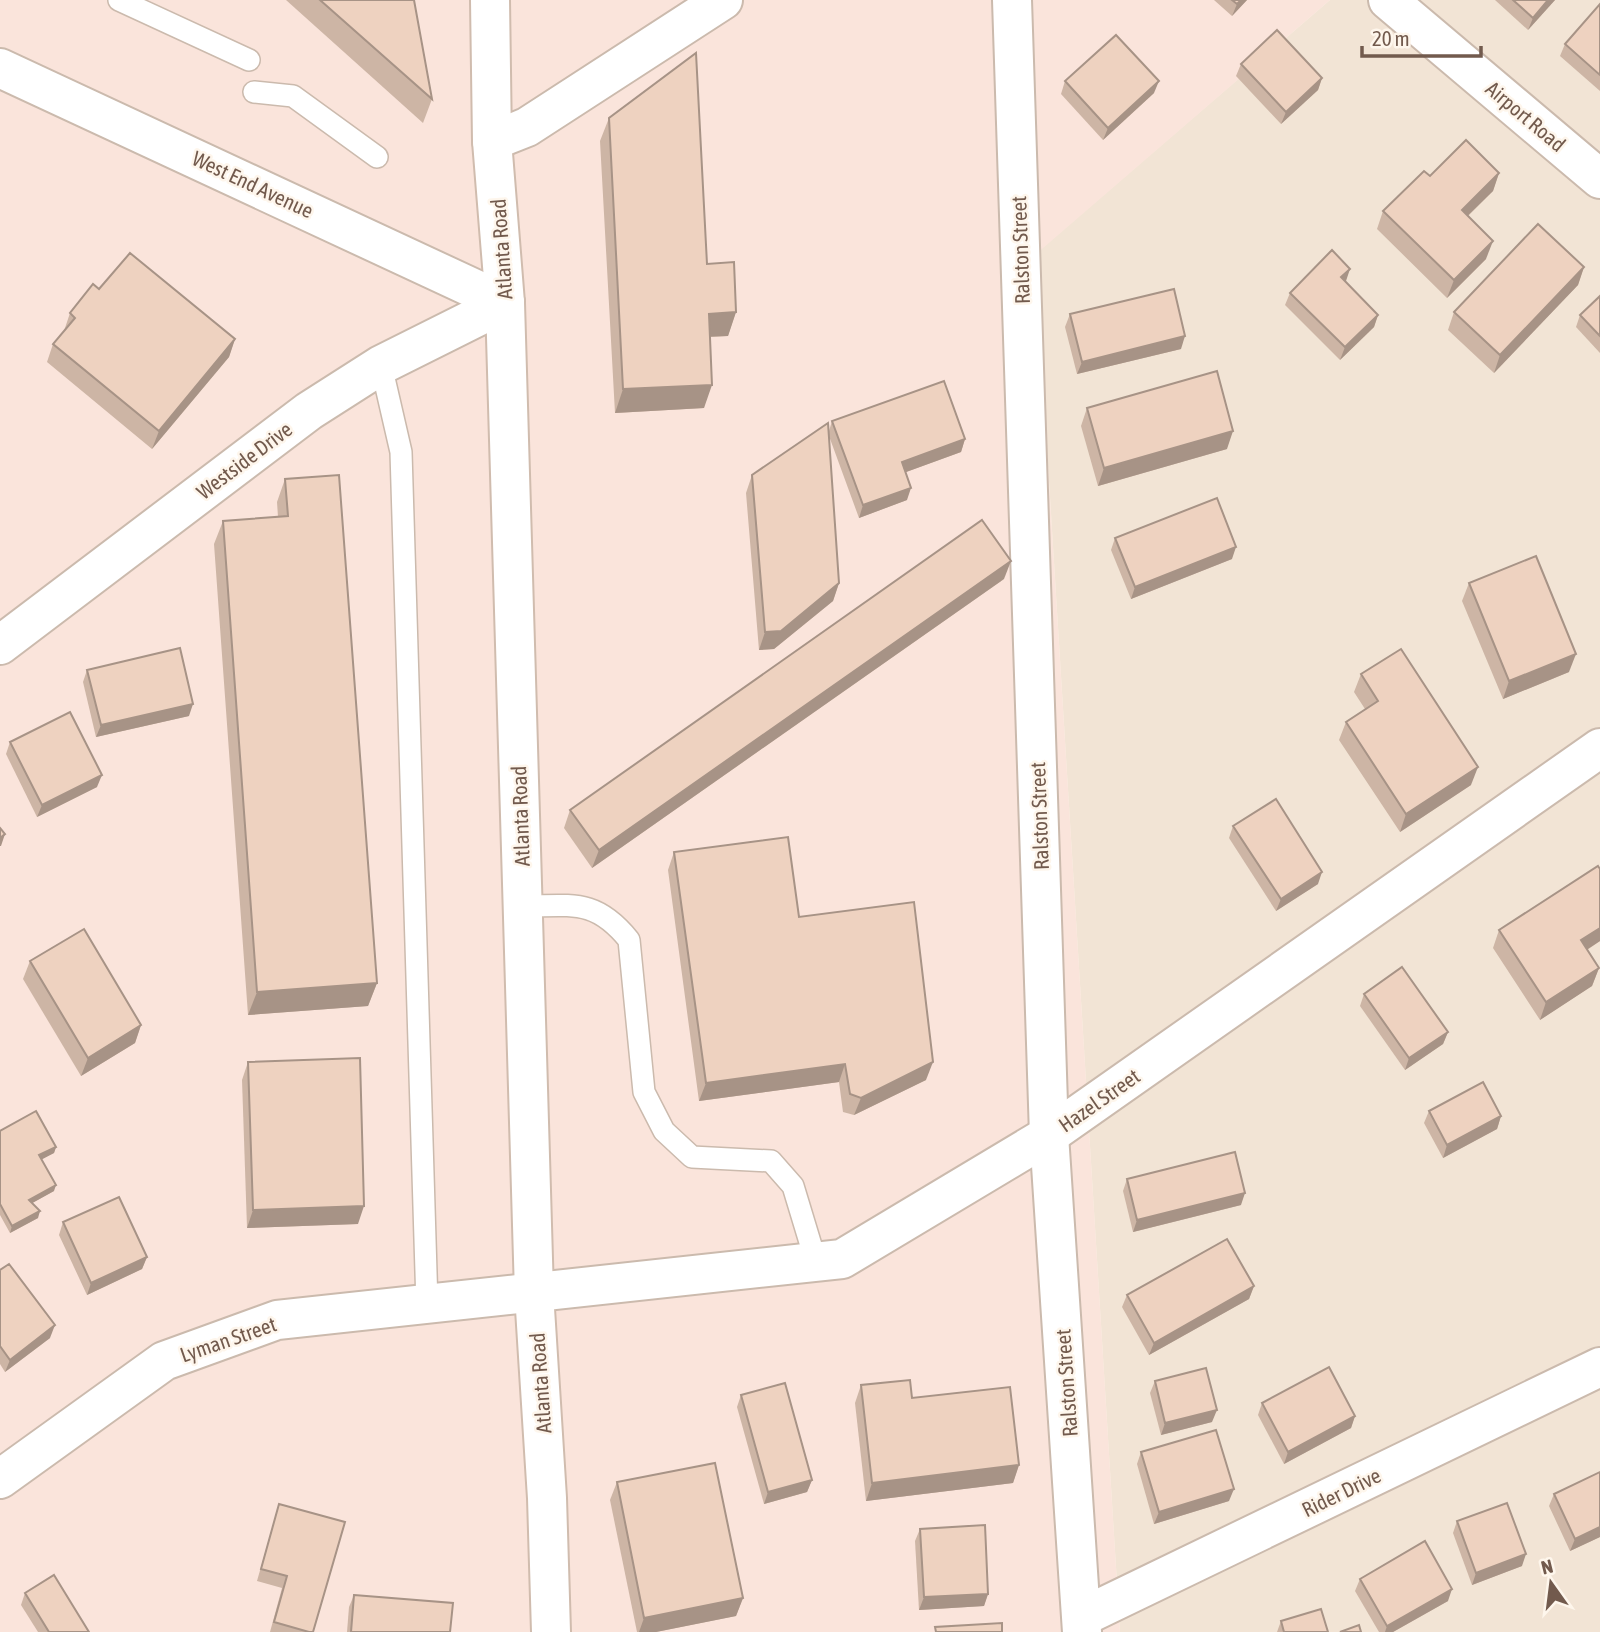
<svg xmlns="http://www.w3.org/2000/svg" width="1600" height="1632" font-family="'Asap Condensed',sans-serif">
<rect width="100%" height="100%" fill="#faf2e6"/>
<!-- residential -->
<polygon fill="#f2e4d5" points="1330,0 1600,0 1600,1632 1120,1632 1035,254"/>
<!-- commercial -->
<polygon fill="#fae4db" points="0,0 1330,0 1035,255 1120,1632 0,1632"/>
<g fill="none" stroke-linecap="round" stroke-linejoin="round">
<defs>
<g id="service">
<polyline points="119,0 249,60"/>
<polyline points="254,92 293,96 377,157"/>
<polyline points="381,365 401,452 427,1305"/>
<path d="M522 906C572 906 595 898 629 940L644 1092 664 1131 692 1157 771 1161 793 1186 816 1262"/>
</g>
<g id="minor">
<polyline points="1012,0 1049,1135 1082,1632"/>
<polyline points="1388,0 1600,179"/>
<polyline points="0,68 505,303"/>
<polyline points="492,141 527,127 723,0"/>
<polyline points="0,645 309,411 381,365 505,303"/>
<polyline points="0,1479 164,1361 277,1320 842,1259 1049,1135 1600,748"/>
<polyline points="1082,1617 1600,1367"/>
</g>
<polyline id="secondary" points="490,0 492,141 505,303 534,1293 547,1498 551,1632"/>
</defs>
<!-- service casing -->
<use href="#service" stroke="#cbbaad" stroke-width="24"/>
<!-- minor casing -->
<use href="#minor" stroke="#cbbaad" stroke-width="42"/>
<!-- secondary casing -->
<use href="#secondary" stroke="#d0bcae" stroke-width="42"/>
<!-- service -->
<use href="#service" stroke="#fff" stroke-width="21"/>
<!-- minor -->
<use href="#minor" stroke="#fff" stroke-width="38"/>
<!-- secondary -->
<use href="#secondary" stroke="#fff" stroke-width="38"/>
</g>
<!-- wall -->
<g fill="#cdb5a5">
<polygon points="286,0 414,0 432,99 423,123"/>
<polygon points="1214,0 1247,0 1232,16"/>
<polygon points="1495,0 1555,0 1528,30"/>
<polygon points="1600,4 1600,91 1560,56 1565,44"/>
<polygon points="1241,64 1322,78 1318,90 1281,124 1236,76"/>
<polygon points="1065,81 1154,93 1103,140 1061,94"/>
<polygon points="609,118 707,264 736,312 728,336 710,337 704,408 615,413 600,141"/>
<polygon points="1499,173 1493,191 1468,216 1486,259 1447,298 1377,229 1383,211 1430,176"/>
<polygon points="1584,267 1578,285 1494,373 1448,330 1454,312"/>
<polygon points="1345,282 1378,315 1374,327 1340,360 1285,305 1290,293"/>
<polygon points="99,289 235,339 229,357 152,449 47,362 53,344 64,331 70,313"/>
<polygon points="1600,296 1600,353 1576,327 1580,315"/>
<polygon points="1070,314 1181,349 1077,374 1065,327"/>
<polygon points="1087,408 1227,449 1098,486 1081,426"/>
<polygon points="832,421 965,439 961,452 906,472 907,500 859,518 829,436 839,583 833,601 774,649 759,650 746,493 752,475 829,431"/>
<polygon points="285,479 377,983 368,1006 248,1015 214,544 223,521 278,517 277,502"/>
<polygon points="1115,538 1232,559 1131,599 1111,550"/>
<polygon points="1004,579 592,868 564,828 570,810"/>
<polygon points="1469,583 1569,672 1503,699 1462,601"/>
<polygon points="87,670 189,716 96,737 83,682"/>
<polygon points="1361,674 1471,785 1400,832 1339,740 1346,722 1365,709 1354,692"/>
<polygon points="10,742 97,787 37,817 6,754"/>
<polygon points="1233,826 1318,884 1276,911 1229,838"/>
<polygon points="674,852 799,917 926,1080 854,1115 843,1112 839,1082 699,1101 668,870"/>
<polygon points="1600,869 1600,941 1587,950 1599,968 1592,986 1540,1020 1493,948 1499,930"/>
<polygon points="30,961 141,1025 135,1043 81,1076 23,979"/>
<polygon points="1364,994 1448,1032 1443,1044 1405,1070 1360,1006"/>
<polygon points="248,1062 358,1224 247,1228 242,1080"/>
<polygon points="1429,1111 1501,1116 1497,1129 1443,1158 1424,1123"/>
<polygon points="0,1131 56,1147 54,1153 41,1159 54,1191 32,1203 38,1218 10,1233 0,1215"/>
<polygon points="1127,1179 1241,1205 1133,1232 1123,1191"/>
<polygon points="63,1222 147,1257 142,1269 87,1295 59,1235"/>
<polygon points="0,1270 50,1338 5,1372 0,1364"/>
<polygon points="1254,1286 1249,1299 1149,1355 1122,1307 1127,1295"/>
<polygon points="1155,1381 1212,1422 1161,1435 1150,1393"/>
<polygon points="861,1385 912,1398 1019,1465 1013,1483 866,1501 855,1403"/>
<polygon points="741,1395 812,1480 807,1492 764,1504 737,1407"/>
<polygon points="1262,1403 1355,1416 1351,1428 1284,1464 1258,1415"/>
<polygon points="1141,1452 1229,1501 1154,1524 1137,1464"/>
<polygon points="1600,1472 1600,1537 1570,1551 1549,1506 1554,1494"/>
<polygon points="617,1482 743,1598 736,1616 656,1632 637,1632 610,1500"/>
<polygon points="279,1504 313,1632 270,1632 282,1588 257,1581"/>
<polygon points="1457,1521 1522,1566 1472,1585 1453,1533"/>
<polygon points="920,1529 988,1594 984,1606 919,1610 915,1541"/>
<polygon points="1360,1579 1448,1601 1393,1632 1379,1632 1355,1591"/>
<polygon points="25,1593 89,1632 38,1632 21,1605"/>
<polygon points="354,1595 450,1632 347,1632 349,1607"/>
<polygon points="1281,1621 1328,1632 1277,1632"/>
</g>
<!-- shaded-wall -->
<g fill="#a79386">
<polygon points="1241,0 1247,0 1232,16 1237,4"/>
<polygon points="1548,0 1555,0 1528,30 1533,18"/>
<polygon points="1322,78 1318,90 1281,124 1286,112"/>
<polygon points="1159,81 1154,93 1103,140 1108,128"/>
<polygon points="1499,173 1493,191 1455,228 1462,210"/>
<polygon points="1493,241 1486,259 1447,298 1454,280"/>
<polygon points="1584,267 1578,285 1494,373 1500,355"/>
<polygon points="1350,269 1346,281 1336,289 1341,277"/>
<polygon points="736,312 728,336 700,337 709,314"/>
<polygon points="1378,315 1374,327 1340,360 1345,347"/>
<polygon points="1185,336 1181,349 1077,374 1082,362"/>
<polygon points="235,339 229,357 152,449 159,431"/>
<polygon points="712,385 704,408 615,413 623,389"/>
<polygon points="1233,431 1227,449 1098,486 1104,468"/>
<polygon points="965,439 961,452 898,475 902,462"/>
<polygon points="911,488 907,500 859,518 863,505"/>
<polygon points="1236,547 1232,559 1131,599 1135,587"/>
<polygon points="1011,561 1004,579 592,868 599,850"/>
<polygon points="839,583 833,601 774,649 759,650 765,632"/>
<polygon points="1576,654 1569,672 1503,699 1509,681"/>
<polygon points="193,704 189,716 96,737 101,725"/>
<polygon points="1478,767 1471,785 1400,832 1406,814"/>
<polygon points="102,775 97,787 37,817 42,805"/>
<polygon points="5,834 1,846 0,846 0,838"/>
<polygon points="1322,872 1318,884 1276,911 1281,899"/>
<polygon points="1600,928 1600,941 1574,958 1581,940"/>
<polygon points="1599,968 1592,986 1540,1020 1546,1002"/>
<polygon points="377,983 368,1006 248,1015 257,992"/>
<polygon points="141,1025 135,1043 81,1076 88,1058"/>
<polygon points="1448,1032 1443,1044 1405,1070 1409,1058"/>
<polygon points="933,1062 926,1080 854,1115 861,1098"/>
<polygon points="845,1064 839,1082 699,1101 706,1083"/>
<polygon points="1501,1116 1497,1129 1443,1158 1447,1145"/>
<polygon points="56,1147 54,1153 37,1162 39,1155"/>
<polygon points="56,1185 54,1191 27,1206 29,1200"/>
<polygon points="1245,1193 1241,1205 1133,1232 1137,1220"/>
<polygon points="364,1206 358,1224 247,1228 253,1210"/>
<polygon points="40,1211 38,1218 10,1233 12,1226"/>
<polygon points="147,1257 142,1269 87,1295 91,1283"/>
<polygon points="1254,1286 1249,1299 1149,1355 1154,1343"/>
<polygon points="55,1325 50,1338 5,1372 10,1360"/>
<polygon points="1217,1410 1212,1422 1161,1435 1165,1423"/>
<polygon points="1355,1416 1351,1428 1284,1464 1288,1452"/>
<polygon points="1019,1465 1013,1483 866,1501 872,1483"/>
<polygon points="812,1480 807,1492 764,1504 768,1492"/>
<polygon points="1234,1489 1229,1501 1154,1524 1159,1512"/>
<polygon points="1600,1527 1600,1537 1570,1551 1575,1539"/>
<polygon points="1526,1554 1522,1566 1472,1585 1476,1573"/>
<polygon points="1452,1589 1448,1601 1393,1632 1385,1632 1387,1626"/>
<polygon points="988,1594 984,1606 919,1610 924,1597"/>
<polygon points="743,1598 736,1616 656,1632 639,1632 644,1618"/>
</g>
<!-- building -->
<g fill="#eed2c0" stroke="#a79386" stroke-width="2">
<polygon points="320,0 414,0 432,99"/>
<polygon points="1232,0 1241,0 1237,4"/>
<polygon points="1513,0 1548,0 1533,18"/>
<polygon points="1600,4 1600,75 1565,44"/>
<polygon points="1277,30 1322,78 1286,112 1241,64"/>
<polygon points="1116,35 1159,81 1108,128 1065,81"/>
<polygon points="696,53 707,264 734,262 736,312 709,314 712,385 623,389 609,118"/>
<polygon points="1466,140 1499,173 1462,210 1493,241 1454,280 1383,211 1424,171 1430,176"/>
<polygon points="1538,224 1584,267 1500,355 1454,312"/>
<polygon points="1332,250 1350,269 1341,277 1378,315 1345,347 1290,293"/>
<polygon points="130,253 235,339 159,431 53,344 75,318 70,313 93,284 99,289"/>
<polygon points="1174,289 1185,336 1082,362 1070,314"/>
<polygon points="1600,296 1600,336 1580,315"/>
<polygon points="1217,371 1233,431 1104,468 1087,408"/>
<polygon points="944,381 965,439 902,462 911,488 863,505 832,421"/>
<polygon points="828,423 839,583 781,631 765,632 752,475"/>
<polygon points="339,475 377,983 257,992 223,521 288,516 285,479"/>
<polygon points="1217,498 1236,547 1135,587 1115,538"/>
<polygon points="982,520 1011,561 599,850 570,810"/>
<polygon points="1536,556 1576,654 1509,681 1469,583"/>
<polygon points="180,648 193,704 101,725 87,670"/>
<polygon points="1401,649 1478,767 1406,814 1346,722 1378,701 1361,674"/>
<polygon points="70,712 102,775 42,805 10,742"/>
<polygon points="1276,799 1322,872 1281,899 1233,826"/>
<polygon points="0,828 5,834 0,838"/>
<polygon points="788,837 799,917 914,902 933,1062 861,1098 850,1094 845,1064 706,1083 674,852"/>
<polygon points="1598,866 1600,869 1600,928 1581,940 1599,968 1546,1002 1499,930"/>
<polygon points="84,929 141,1025 88,1058 30,961"/>
<polygon points="1402,967 1448,1032 1409,1058 1364,994"/>
<polygon points="360,1058 364,1206 253,1210 248,1062"/>
<polygon points="1483,1082 1501,1116 1447,1145 1429,1111"/>
<polygon points="36,1111 56,1147 39,1155 56,1185 29,1200 40,1211 12,1226 0,1204 0,1131"/>
<polygon points="1235,1152 1245,1193 1137,1220 1127,1179"/>
<polygon points="119,1197 147,1257 91,1283 63,1222"/>
<polygon points="1227,1239 1254,1286 1154,1343 1127,1295"/>
<polygon points="9,1264 55,1325 10,1360 0,1346 0,1270"/>
<polygon points="1329,1367 1355,1416 1288,1452 1262,1403"/>
<polygon points="1206,1368 1217,1410 1165,1423 1155,1381"/>
<polygon points="910,1380 912,1398 1010,1387 1019,1465 872,1483 861,1385"/>
<polygon points="785,1383 812,1480 768,1492 741,1395"/>
<polygon points="1216,1430 1234,1489 1159,1512 1141,1452"/>
<polygon points="715,1463 743,1598 644,1618 617,1482"/>
<polygon points="1600,1472 1600,1527 1575,1539 1554,1494"/>
<polygon points="1507,1503 1526,1554 1476,1573 1457,1521"/>
<polygon points="279,1504 345,1522 313,1632 309,1632 274,1622 287,1576 261,1569"/>
<polygon points="985,1525 988,1594 924,1597 920,1529"/>
<polygon points="1425,1541 1452,1589 1387,1626 1360,1579"/>
<polygon points="54,1575 89,1632 49,1632 25,1593"/>
<polygon points="354,1595 453,1603 450,1632 351,1632"/>
<polygon points="1321,1609 1328,1632 1284,1632 1281,1621"/>
<polygon points="1002,1623 1002,1632 936,1632 935,1627"/>
<polygon points="1359,1625 1361,1632 1340,1632"/>
</g>
<g text-anchor="middle" dominant-baseline="central" stroke-width="5" stroke-linejoin="round" paint-order="stroke">
<!-- street labels -->
<g font-size="21" fill="#725a4d" stroke="#fef6ec">
<text transform="translate(1526 116) rotate(40)">Airport Road</text>
<text transform="translate(253 184) rotate(25)">West End Avenue</text>
<text transform="translate(501 249) rotate(-94)">Atlanta Road</text>
<text transform="translate(1020 250) rotate(-92)">Ralston Street</text>
<text transform="translate(244 460) rotate(-37)">Westside Drive</text>
<text transform="translate(520 816) rotate(-92)">Atlanta Road</text>
<text transform="translate(1039 816) rotate(-92)">Ralston Street</text>
<text transform="translate(1099 1100) rotate(-35)">Hazel Street</text>
<text transform="translate(228 1339) rotate(-19)">Lyman Street</text>
<text transform="translate(540 1383) rotate(-94)">Atlanta Road</text>
<text transform="translate(1066 1383) rotate(-94)">Ralston Street</text>
<text transform="translate(1341 1492) rotate(-26)">Rider Drive</text>
</g>
</g>
<!-- north arrow -->
<g transform="translate(1551 1583) rotate(346)" stroke="#fef6ec" stroke-width="5" paint-order="stroke">
<path d="M0-5L12 26L0 18L-12 26Z" fill="#725a4d"/>
<text y="-10" font-size="19" font-weight="bold" text-anchor="middle" fill="#725a4d">N</text>
</g>
<!-- scale -->
<path d="M1362 46v10h119v-10" fill="none" stroke="#725a4d" stroke-width="3.5"/>
<text x="1372" y="46" font-size="21" fill="#725a4d" stroke="#fef6ec" stroke-width="5" paint-order="stroke">20 m</text>
</svg>
